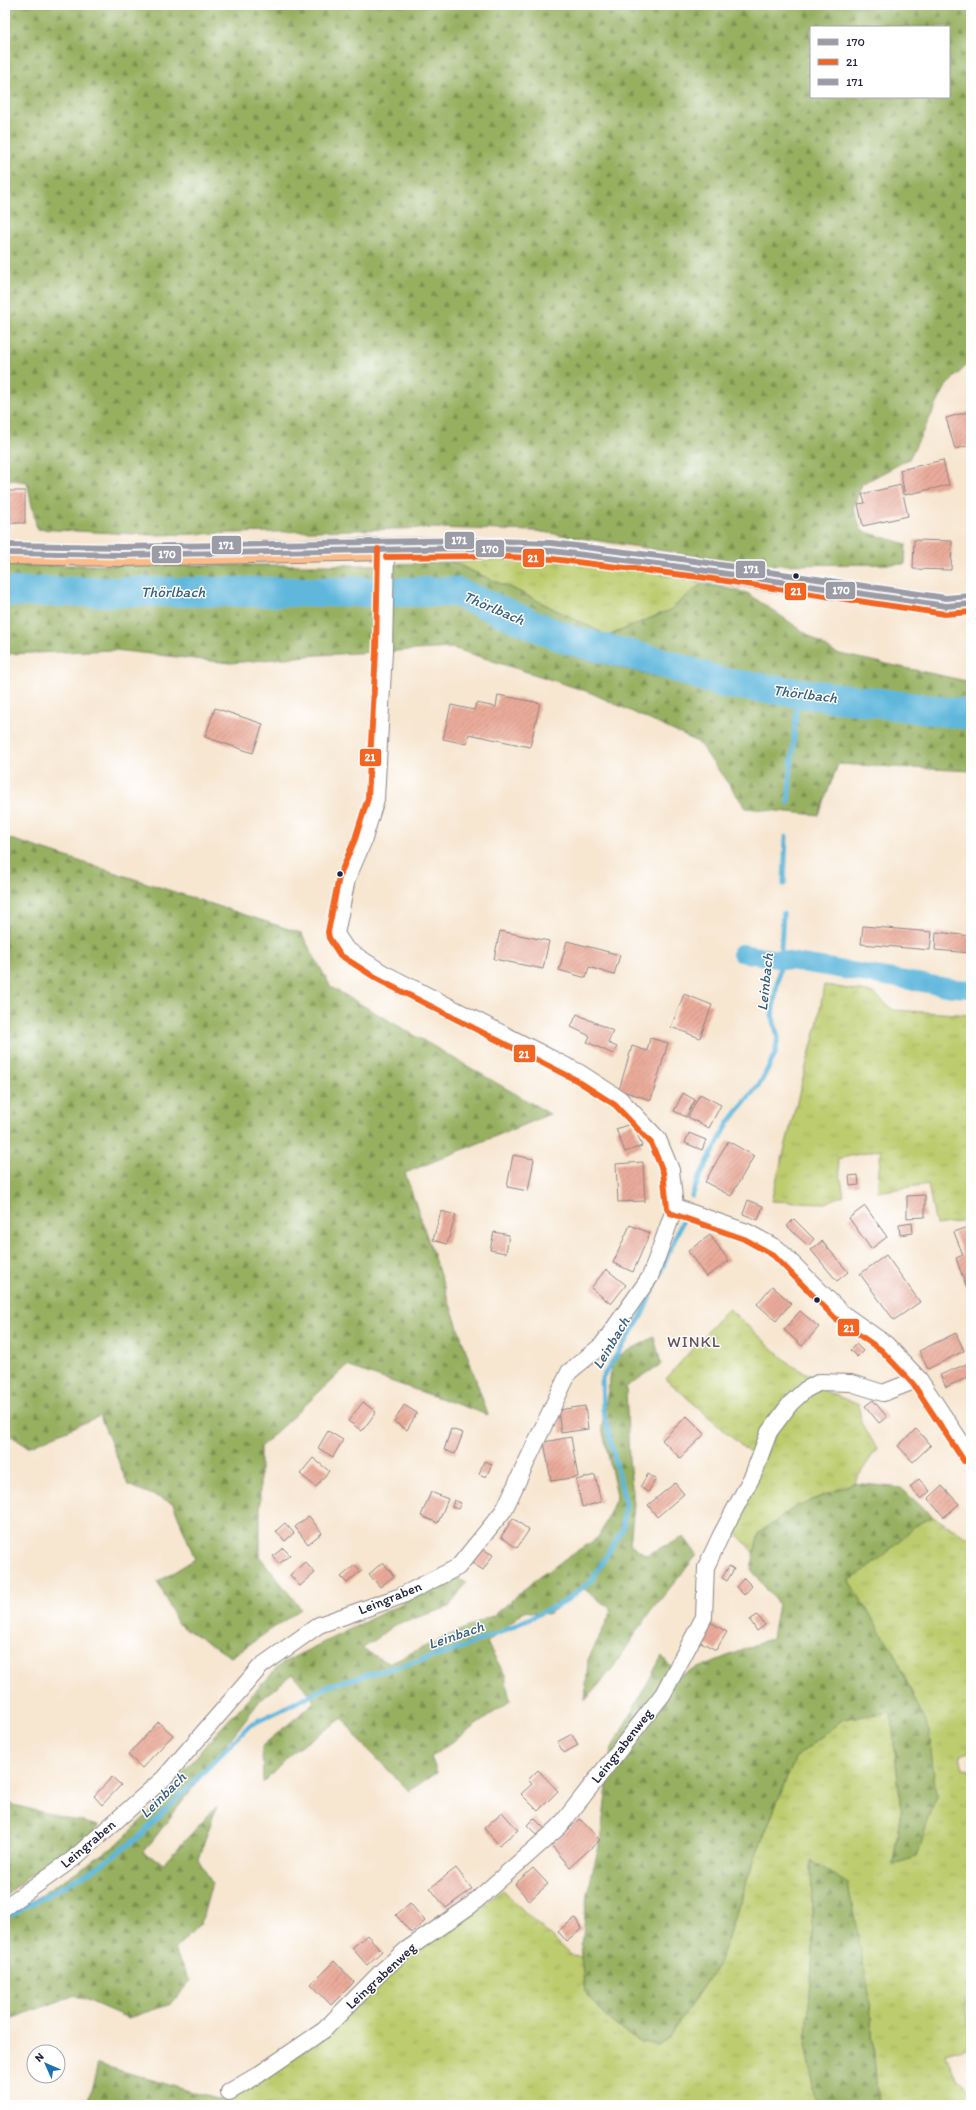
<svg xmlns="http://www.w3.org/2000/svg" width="976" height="2110" font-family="Itim,sans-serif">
<defs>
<pattern id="grass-tufts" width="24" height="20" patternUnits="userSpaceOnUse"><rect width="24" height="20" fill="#bdcc6e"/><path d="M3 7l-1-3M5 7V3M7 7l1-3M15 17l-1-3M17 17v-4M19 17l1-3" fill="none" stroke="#a2af60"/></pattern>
<pattern id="forest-firs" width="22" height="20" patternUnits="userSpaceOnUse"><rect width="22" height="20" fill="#96b061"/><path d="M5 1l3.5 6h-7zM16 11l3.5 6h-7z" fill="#7a8f51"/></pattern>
<pattern id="building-hatch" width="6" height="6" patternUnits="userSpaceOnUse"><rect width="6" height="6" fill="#eaab9a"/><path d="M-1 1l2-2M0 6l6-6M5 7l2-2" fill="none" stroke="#c89386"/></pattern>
</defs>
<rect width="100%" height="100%" fill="#fff"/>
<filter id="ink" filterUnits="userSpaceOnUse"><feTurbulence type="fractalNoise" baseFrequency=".025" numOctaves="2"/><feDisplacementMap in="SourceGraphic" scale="8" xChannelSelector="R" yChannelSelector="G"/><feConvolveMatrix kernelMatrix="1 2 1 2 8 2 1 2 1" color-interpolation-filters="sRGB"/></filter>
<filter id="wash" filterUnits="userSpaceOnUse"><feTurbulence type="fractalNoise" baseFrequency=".012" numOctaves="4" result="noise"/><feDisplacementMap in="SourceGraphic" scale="16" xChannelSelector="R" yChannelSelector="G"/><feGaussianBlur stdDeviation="0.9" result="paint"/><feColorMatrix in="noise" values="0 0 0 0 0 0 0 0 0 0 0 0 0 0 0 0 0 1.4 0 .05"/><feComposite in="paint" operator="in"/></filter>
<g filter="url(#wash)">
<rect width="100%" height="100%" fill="#f7e6d0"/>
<!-- grass -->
<g fill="url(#grass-tufts)" stroke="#707754">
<polygon points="531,558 628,567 703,583 670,610 608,636 522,593 451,562"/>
<polygon points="824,985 873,993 893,1010 971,1015 971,1220 936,1225 928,1184 877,1192 881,1149 837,1159 844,1195 825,1203 771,1201 818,1021"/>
<polygon points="728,1308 791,1365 812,1376 801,1387 753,1456 666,1379"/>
<polygon points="820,1389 859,1405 861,1423 877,1448 854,1483 795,1507 759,1533 754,1553 739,1536 734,1524 777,1430 802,1397"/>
<polygon points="933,1517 971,1539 971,1751 960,1755 963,1769 971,1770 971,1989 965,1993 971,2046 945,2053 957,2078 971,2091 971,2105 878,2105 869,1993 811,1861 813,1954 806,2048 816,2105 237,2105 227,2102 263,2080 327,2035 422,1946 475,1913 502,1890 571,1956 581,1957 585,1991 658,2045 668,2038 720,1961 754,1860 795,1758 843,1719 891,1711 901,1810 893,1863 936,1795 849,1581 881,1558 916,1525"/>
</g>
<!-- forest -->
<g fill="url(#forest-firs)" stroke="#5c694e" fill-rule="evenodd">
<path d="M5 5H971V361L946 386 909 459 862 484 853 508 862 531 906 544 905 564 754 565 536 531 433 528 154 535 37 529 27 482 5 479ZM811 27H949V97H811Z"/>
<polygon points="451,562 522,593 608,636 670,610 703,583 747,593 835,653 971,682 971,700 767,677 613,645 456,587 350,584 5,583 5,565 368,565"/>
<polygon points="459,603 569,655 724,693 836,711 971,723 971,771 838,764 819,815 746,808 698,742 589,692 453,648 318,655 230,663 115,650 5,654 5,604"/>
<polygon points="5,837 301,933 331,987 550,1114 405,1173 488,1415 347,1366 260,1447 260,1557 301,1609 231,1657 178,1624 158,1582 195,1559 173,1503 128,1485 100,1416 28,1447 5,1432"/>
<polygon points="654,1337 661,1364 626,1387 629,1459 634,1505 630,1544 646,1555 684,1537 697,1555 651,1611 612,1669 585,1701 588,1660 612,1610 583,1588 548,1614 524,1611 487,1643 505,1675 510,1701 431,1757 437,1772 409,1791 358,1739 343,1718 295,1750 263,1783 262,1746 315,1702 293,1674 261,1699 143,1853 164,1863 217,1806 198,1859 212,1883 201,1923 174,1950 190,1981 171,2004 128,2018 75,1995 5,2021 5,1919 115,1846 158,1804 208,1742 282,1663 453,1578 466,1582 449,1607 394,1625 362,1649 389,1663 496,1614 536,1579 599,1537 617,1496 602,1427 613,1359"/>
<polygon points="854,1483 901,1488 933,1517 916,1525 881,1558 849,1581 893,1651 929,1731 936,1795 917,1857 893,1864 901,1810 891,1712 843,1719 795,1758 754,1860 720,1961 668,2038 658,2045 641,2042 615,2025 585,1992 581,1957 587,1894 600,1842 612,1748 662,1656 678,1676 772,1638 778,1604 751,1569 759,1533 795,1507"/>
<polygon points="5,1803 99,1826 75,1853 31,1875 5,1896"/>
<polygon points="811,1860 848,1884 869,1993 878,2105 816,2105 806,2048 813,1954"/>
<polygon points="98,2064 227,2102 237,2105 87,2105"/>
</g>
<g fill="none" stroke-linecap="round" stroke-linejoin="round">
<!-- stream -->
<g stroke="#5fb7dc" stroke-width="5">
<polyline points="788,803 798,693"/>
<polyline points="784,884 786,837"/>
<polyline points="692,1196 699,1178 729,1122 761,1082 775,1054 778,1037 772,1015 780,966 783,914"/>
<polyline points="5,1918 93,1870 137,1839 250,1725 331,1685 450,1652 501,1632 564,1602 591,1581 623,1529 625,1501 603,1410 602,1378 641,1317 683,1220"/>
</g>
<!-- canal -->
<polyline stroke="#5fb7dc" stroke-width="18" points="741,953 953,988 971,989"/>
<!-- river -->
<polyline stroke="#5fb7dc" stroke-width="30" points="5,592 456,592 569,640 660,662 723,683 971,715"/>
</g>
<g id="blocks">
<!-- building -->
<g fill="url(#building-hatch)">
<polygon points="971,411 971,445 955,449 946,418"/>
<polygon points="943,460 949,485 905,495 900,470"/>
<polygon points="901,485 908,516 863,526 858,504 865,503 862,494"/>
<rect x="5" y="491" width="20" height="32"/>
<polygon points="914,540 952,541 951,570 913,569"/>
<polygon points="498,695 540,703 530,747 469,734 467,744 443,739 451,705 474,710 476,703 496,707"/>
<polygon points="215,708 263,724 253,753 205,737"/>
<polygon points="863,926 932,932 930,950 861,944"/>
<polygon points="500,931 549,941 543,969 494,959"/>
<polygon points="936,932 971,936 971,953 935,950"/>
<polygon points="567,941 620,955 614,975 589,967 586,978 559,970"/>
<polygon points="684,994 712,1005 700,1038 671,1027"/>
<polygon points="577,1014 613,1031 608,1043 617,1047 613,1054 587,1042 590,1036 571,1027"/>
<polygon points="650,1038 668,1043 651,1100 619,1090 632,1046 647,1051"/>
<polygon points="683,1093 695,1100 686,1117 674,1111"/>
<polygon points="700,1094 721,1105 709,1128 688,1117"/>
<polygon points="633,1123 642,1146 625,1152 616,1129"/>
<polygon points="689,1133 706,1140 702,1150 685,1143"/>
<polygon points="728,1141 754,1156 731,1196 705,1182"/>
<polygon points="513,1155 534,1159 528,1191 507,1187"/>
<polygon points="643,1162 645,1201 618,1202 616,1164"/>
<polygon points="858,1175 859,1185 850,1186 849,1176"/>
<polygon points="925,1195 925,1217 907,1218 907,1196"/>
<polygon points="748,1200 763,1206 758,1220 743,1214"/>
<polygon points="865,1206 887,1237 871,1249 849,1218"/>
<polygon points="441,1211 456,1215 447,1244 433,1240"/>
<polygon points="794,1219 814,1239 808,1246 787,1226"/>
<polygon points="912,1223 913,1233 900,1235 899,1225"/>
<polygon points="630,1225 650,1233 633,1272 613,1263"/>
<polygon points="971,1226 971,1285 966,1287 956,1258 963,1255 954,1232"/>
<polygon points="494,1232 509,1235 506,1253 490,1250"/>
<polygon points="710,1235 729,1261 706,1277 688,1251"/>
<polygon points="822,1241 848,1272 837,1281 811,1250"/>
<polygon points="886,1255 920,1302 894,1320 860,1274"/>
<polygon points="606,1269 626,1285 611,1304 591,1288"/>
<polygon points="772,1286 791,1303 776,1321 757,1304"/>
<polygon points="800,1311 819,1327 802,1346 784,1330"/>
<polygon points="956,1333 964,1351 928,1369 919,1351"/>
<polygon points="856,1344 863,1351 857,1357 850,1350"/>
<polygon points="971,1362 971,1376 946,1387 940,1375"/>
<polygon points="873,1400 887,1417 879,1423 865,1406"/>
<polygon points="363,1402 376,1412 362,1431 348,1421"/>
<polygon points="404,1405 417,1413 407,1430 394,1422"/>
<polygon points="585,1406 588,1429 561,1433 558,1410"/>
<polygon points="687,1416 705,1434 680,1458 662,1440"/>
<polygon points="451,1429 463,1433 455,1454 444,1450"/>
<polygon points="916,1429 931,1445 913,1462 898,1446"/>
<polygon points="328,1431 343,1440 333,1457 318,1448"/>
<polygon points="571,1437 578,1477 551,1481 544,1442"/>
<polygon points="313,1458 329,1471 316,1487 300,1474"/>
<polygon points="484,1461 492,1464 486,1477 479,1474"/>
<polygon points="648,1474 656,1479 648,1492 640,1487"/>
<polygon points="595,1475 601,1502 582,1507 576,1480"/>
<polygon points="919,1479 930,1491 921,1499 910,1487"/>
<polygon points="675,1483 684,1494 657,1517 648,1505"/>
<polygon points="942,1486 959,1504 944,1517 928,1499"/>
<polygon points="431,1492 448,1499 438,1523 421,1516"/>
<polygon points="454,1500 461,1503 458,1509 452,1507"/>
<polygon points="309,1516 322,1533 308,1544 295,1527"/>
<polygon points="513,1518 529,1530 517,1548 501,1537"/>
<polygon points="285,1523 294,1533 285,1541 276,1531"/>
<polygon points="283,1548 290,1555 279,1564 273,1556"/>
<polygon points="481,1548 493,1555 483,1570 472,1563"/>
<polygon points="305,1562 315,1573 300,1586 290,1575"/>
<polygon points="383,1562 394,1576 380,1587 369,1574"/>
<polygon points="355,1565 361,1571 347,1583 341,1577"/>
<polygon points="729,1566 734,1569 727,1581 722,1578"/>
<polygon points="744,1578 752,1586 744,1595 736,1587"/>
<polygon points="757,1615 765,1625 757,1631 750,1620"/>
<polygon points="710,1622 727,1632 716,1650 699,1641"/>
<polygon points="158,1722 173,1735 142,1768 128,1755"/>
<polygon points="572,1734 578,1745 564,1753 557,1742"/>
<polygon points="538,1770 558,1791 538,1811 521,1794 532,1784 528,1780"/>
<polygon points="112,1777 121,1785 102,1805 94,1796"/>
<polygon points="502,1812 518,1830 499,1845 484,1828"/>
<polygon points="534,1818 545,1829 538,1836 527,1825"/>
<polygon points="580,1819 600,1840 570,1867 551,1845"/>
<polygon points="456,1868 472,1889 446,1908 430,1888"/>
<polygon points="533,1868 548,1884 529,1901 515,1884"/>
<polygon points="410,1903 425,1921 411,1933 396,1915"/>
<polygon points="575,1918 582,1929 566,1941 558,1931"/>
<polygon points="367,1935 382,1951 367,1965 352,1948"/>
<polygon points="334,1961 354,1982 331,2005 311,1984"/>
</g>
</g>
</g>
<g filter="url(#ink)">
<use href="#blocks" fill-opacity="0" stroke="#8c8486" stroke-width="1"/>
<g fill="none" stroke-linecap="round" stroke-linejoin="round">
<defs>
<g id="street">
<polyline points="386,549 384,651 376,799 363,842 347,879 336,934 346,949 383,973 580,1073 620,1099 658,1139 671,1170 675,1207 747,1232 778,1249 842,1313 886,1344 919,1379 971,1457"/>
<polyline points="5,1907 73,1859 164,1778 261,1666 319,1625 401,1596 458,1567 504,1510 569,1372 602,1345 650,1277 675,1207"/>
<polyline points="229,2092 258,2075 324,2030 383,1970 406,1950 470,1906 559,1827 663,1694 704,1617 706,1567 721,1535 753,1475 769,1432 790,1404 805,1390 820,1382 851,1383 883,1393 919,1379"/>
</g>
<polyline id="primary" points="5,553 122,555 386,549 471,548 552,551 673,566 946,606 971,604"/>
</defs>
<!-- street casing -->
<use href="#street" stroke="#8c8486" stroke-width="18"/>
<!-- primary casing -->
<use href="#primary" stroke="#8c8486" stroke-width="24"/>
<!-- street -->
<use href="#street" stroke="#fff" stroke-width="16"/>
<!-- primary -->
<use href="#primary" stroke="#fabc8b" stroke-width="22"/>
<defs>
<polyline id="bus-1" points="5,553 122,555 471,548 552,551 673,566 946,606 971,604"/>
<g id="bus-2">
<polyline points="378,549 376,651 368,798 355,839 339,877 328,932 329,938 340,955 379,980 576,1080 615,1105 651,1143 663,1172 667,1208 670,1213 744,1239 773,1255 836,1319 881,1350 913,1384 964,1461"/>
<polyline points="386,557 490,556 552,559 699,577 945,614 971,612"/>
</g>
<polyline id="bus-3" points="5,545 122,547 471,540 552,543 674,558 946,598 970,596"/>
</defs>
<!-- bus-1 casing -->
<use href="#bus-1" stroke="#fff" stroke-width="9"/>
<!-- bus-2 casing -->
<use href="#bus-2" stroke="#fff" stroke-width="9"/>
<!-- bus-3 casing -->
<use href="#bus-3" stroke="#fff" stroke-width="9"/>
<!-- bus-1 -->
<use href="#bus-1" stroke="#9c9ca7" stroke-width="6"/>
<!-- bus-2 -->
<use href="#bus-2" stroke="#f26522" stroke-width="6"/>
<!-- bus-3 -->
<use href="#bus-3" stroke="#9c9ca7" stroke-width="6"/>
</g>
</g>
<!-- markers -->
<g fill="#22223b" stroke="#fff" stroke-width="1.5">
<circle cx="796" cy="576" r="3.5"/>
<circle cx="340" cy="874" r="3.5"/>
<circle cx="817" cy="1300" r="3.5"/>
</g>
<g text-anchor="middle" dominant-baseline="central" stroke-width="3" stroke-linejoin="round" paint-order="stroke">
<!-- street labels -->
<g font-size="14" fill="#22223b" stroke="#fff">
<text transform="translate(390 1598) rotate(-22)">Leingraben</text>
<text transform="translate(622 1746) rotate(-52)">Leingrabenweg</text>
<text transform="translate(88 1844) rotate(-40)">Leingraben</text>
<text transform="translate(381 1976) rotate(-43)">Leingrabenweg</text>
</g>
<!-- water labels -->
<g font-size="15" font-style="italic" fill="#3a5e7b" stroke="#fff">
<text x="173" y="592">Thörlbach</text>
<text transform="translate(494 608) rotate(23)">Thörlbach</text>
<text transform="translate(805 694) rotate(7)">Thörlbach</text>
<text transform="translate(765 982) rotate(-84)">Leinbach</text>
<text transform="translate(611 1343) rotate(-59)">Leinbach</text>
<text transform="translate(456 1635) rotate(-19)">Leinbach</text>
<text transform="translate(163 1795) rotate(-45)">Leinbach</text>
</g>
<!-- quarter labels -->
<g font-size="16" letter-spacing="1" fill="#68525c" stroke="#fff">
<text x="694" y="1341">WINKL</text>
</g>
</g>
<g stroke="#fff" stroke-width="1.5">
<rect x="444" y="531" width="31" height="19" rx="4" fill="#9c9ca7"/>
<rect x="211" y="535" width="31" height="20" rx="4" fill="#9c9ca7"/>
<rect x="475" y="539" width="30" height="19" rx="4" fill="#9c9ca7"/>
<rect x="151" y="545" width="31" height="19" rx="4" fill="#9c9ca7"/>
<rect x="522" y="548" width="23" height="20" rx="4" fill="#f26522"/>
<rect x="735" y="560" width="31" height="19" rx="4" fill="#9c9ca7"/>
<rect x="825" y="581" width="31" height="19" rx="4" fill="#9c9ca7"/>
<rect x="784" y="582" width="23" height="19" rx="4" fill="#f26522"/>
<rect x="359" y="748" width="23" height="19" rx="4" fill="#f26522"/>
<rect x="513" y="1044" width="23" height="19" rx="4" fill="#f26522"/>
<rect x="837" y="1318" width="23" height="19" rx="4" fill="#f26522"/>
</g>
<g font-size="11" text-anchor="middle" font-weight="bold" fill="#fff">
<text x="459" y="544">171</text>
<text x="226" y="549">171</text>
<text x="490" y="553">170</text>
<text x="167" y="558">170</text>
<text x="533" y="562">21</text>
<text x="751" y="573">171</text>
<text x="841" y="594">170</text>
<text x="796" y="595">21</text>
<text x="370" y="761">21</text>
<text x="524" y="1058">21</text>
<text x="849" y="1332">21</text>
</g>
<!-- margin -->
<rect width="976" height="2110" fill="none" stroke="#fff" stroke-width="20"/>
<!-- legend -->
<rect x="810" y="26" width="140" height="72" fill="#ffffff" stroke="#a7a7b1"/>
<rect x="818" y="39" width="20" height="6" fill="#9c9ca7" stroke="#a7a7b1"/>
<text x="846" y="46" font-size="12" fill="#22223b">170</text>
<rect x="818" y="59" width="20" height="6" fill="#f26522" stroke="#a7a7b1"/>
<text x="846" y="66" font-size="12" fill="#22223b">21</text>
<rect x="818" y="79" width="20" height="6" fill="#9c9ca7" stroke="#a7a7b1"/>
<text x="846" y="86" font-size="12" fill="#22223b">171</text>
<!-- north arrow -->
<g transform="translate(46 2064) rotate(315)"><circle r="19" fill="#ffffff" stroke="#a7a7b1"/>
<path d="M0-3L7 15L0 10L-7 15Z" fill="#1f6fb2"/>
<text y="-6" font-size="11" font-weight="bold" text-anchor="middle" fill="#22223b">N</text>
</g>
</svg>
